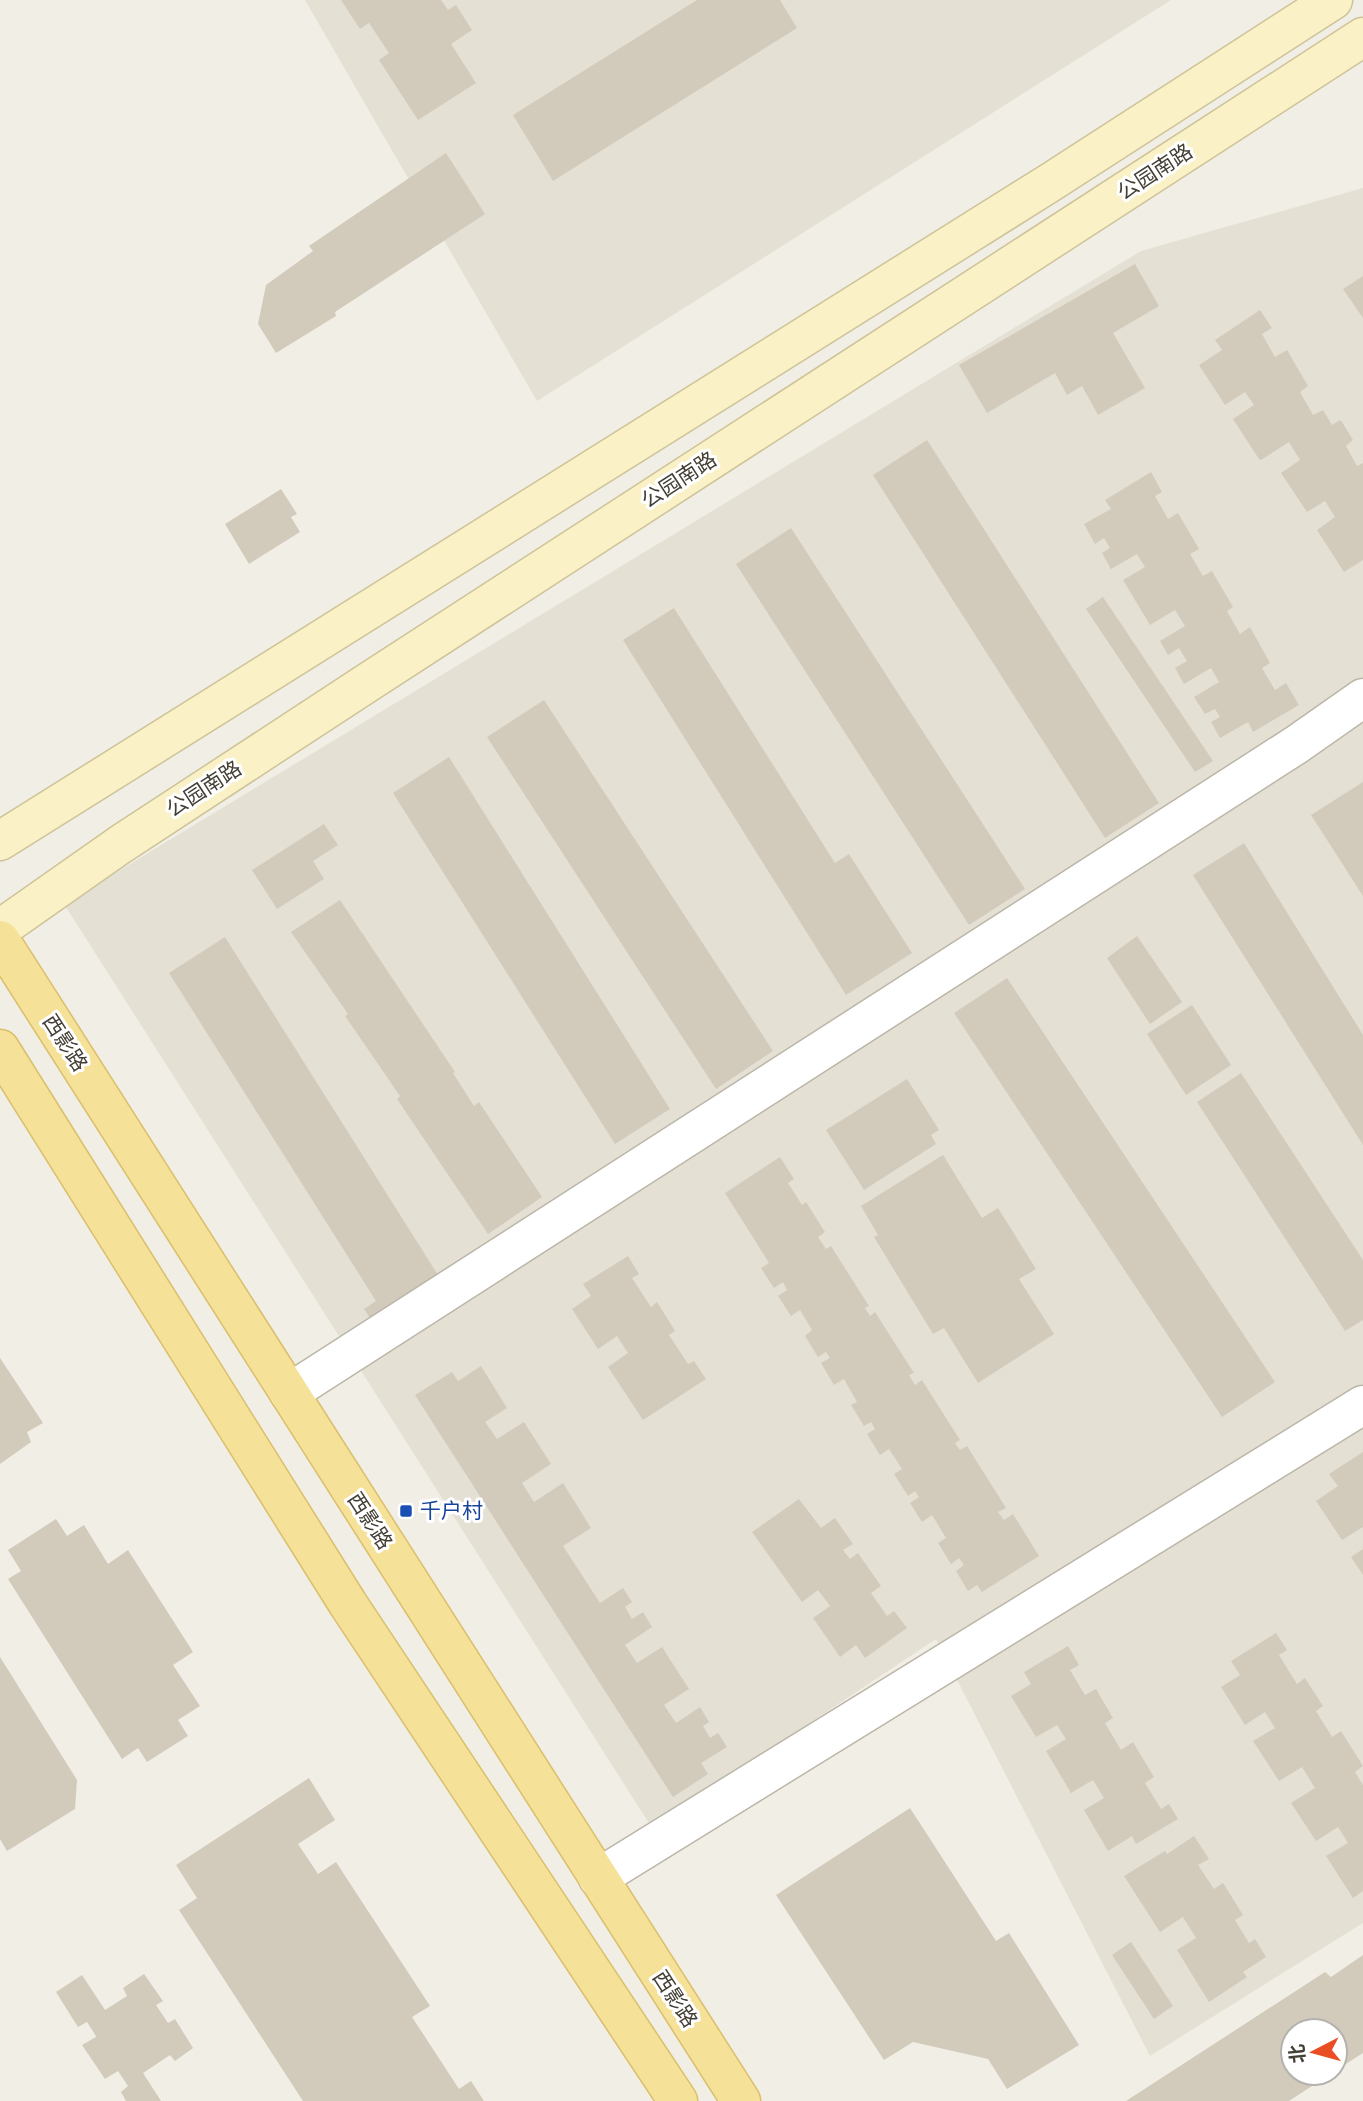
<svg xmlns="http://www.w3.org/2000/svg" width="1363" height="2101" font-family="'DM Sans','Noto Sans SC',sans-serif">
<rect width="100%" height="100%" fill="#f1eee5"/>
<!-- residential -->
<g fill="#e5e0d4">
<polygon points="305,0 1171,0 537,401"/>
<polygon points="1363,188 1363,1923 1150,2056 936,1639 652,1828 64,904 1141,251"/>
</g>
<!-- building -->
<g fill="#d2cbbc">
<polygon points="341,0 441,0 448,10 456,5 472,30 451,44 476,83 418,120 379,60 389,53 369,23 360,29"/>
<polygon points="697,0 780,0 797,28 553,181 513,115"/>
<polygon points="446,153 485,214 335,312 336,316 276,353 258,324 266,285 313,251 309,246"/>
<polygon points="1135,264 1159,306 1113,333 1145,388 1098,415 1082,386 1067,395 1055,373 987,413 959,365"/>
<polygon points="1363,276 1363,318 1343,289"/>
<polygon points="1260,310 1272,328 1262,334 1275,357 1287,350 1308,386 1300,392 1313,415 1323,410 1332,425 1340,420 1342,422 1353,440 1346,446 1357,466 1363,463 1363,560 1344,572 1317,530 1335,517 1325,501 1307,512 1281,473 1300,460 1289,442 1261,460 1259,459 1233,419 1254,405 1245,392 1225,405 1199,365 1222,350 1215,340"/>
<polygon points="927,440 1159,803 1105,838 873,475"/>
<polygon points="1151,472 1162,492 1155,496 1168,519 1178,513 1199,549 1190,554 1203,576 1212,571 1233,607 1227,611 1240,634 1250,627 1270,663 1262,668 1275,690 1286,683 1299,705 1253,732 1248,722 1220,738 1211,722 1220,717 1215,709 1205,714 1194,697 1219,682 1211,668 1184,684 1175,668 1187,661 1179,648 1168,655 1160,641 1185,626 1175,610 1150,625 1123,580 1145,567 1137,554 1111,569 1102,553 1110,548 1104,538 1095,544 1084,524 1111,509 1105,500"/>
<polygon points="281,489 297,514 291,517 300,532 249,564 225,524"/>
<polygon points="791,528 1025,889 969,925 736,564"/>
<polygon points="1103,597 1213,761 1195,772 1086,609"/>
<polygon points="674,608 835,863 849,854 912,953 846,995 623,640"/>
<polygon points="544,700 773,1051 716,1089 487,737"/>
<polygon points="449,757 670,1109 615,1144 393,793"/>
<polygon points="1363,782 1363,896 1311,815"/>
<polygon points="324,824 338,845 313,861 324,879 277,909 252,870"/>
<polygon points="1244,843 1363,1035 1363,1145 1193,875"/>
<polygon points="340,900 455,1072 453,1073 474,1106 479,1102 542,1197 488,1234 397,1099 400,1096 345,1016 348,1014 291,932"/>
<polygon points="1137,936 1182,1002 1150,1024 1107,958"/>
<polygon points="225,937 443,1283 375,1326 364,1309 376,1301 169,973"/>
<polygon points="1007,978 1275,1382 1222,1417 954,1013"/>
<polygon points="1192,1005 1231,1065 1186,1095 1147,1034"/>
<polygon points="1241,1073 1363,1260 1363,1320 1345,1331 1197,1102"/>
<polygon points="907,1079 939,1130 931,1135 936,1144 864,1190 826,1130"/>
<polygon points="943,1155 982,1218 998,1208 1036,1269 1019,1279 1054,1334 978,1383 944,1328 933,1334 874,1237 878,1235 861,1206"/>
<polygon points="780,1157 794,1179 788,1183 802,1205 806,1202 825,1232 818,1237 826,1249 831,1246 869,1306 865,1308 870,1316 875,1312 914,1373 909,1375 915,1385 922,1380 960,1440 955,1443 960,1450 967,1446 1006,1508 998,1512 1004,1520 1013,1514 1039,1556 982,1592 977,1585 968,1591 956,1571 964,1565 959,1558 951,1564 938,1543 946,1538 932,1515 922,1522 910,1503 919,1497 915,1491 908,1496 894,1474 902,1469 889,1449 880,1455 867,1434 875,1429 871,1422 864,1426 851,1405 857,1402 844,1379 834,1385 821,1363 830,1358 826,1352 818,1357 805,1336 812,1330 800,1310 791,1316 778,1296 787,1290 783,1282 774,1288 761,1268 769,1263 725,1193"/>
<polygon points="628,1256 639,1274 632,1278 651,1307 657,1302 675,1331 669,1335 688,1364 694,1361 706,1379 643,1420 608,1367 628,1353 617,1336 598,1349 572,1309 591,1296 583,1284"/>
<polygon points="0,1358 43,1423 27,1432 31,1442 0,1464"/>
<polygon points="481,1366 507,1408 485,1422 497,1439 524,1422 551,1464 522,1483 534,1502 563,1483 591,1528 563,1546 600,1603 623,1588 632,1602 625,1607 632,1619 643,1612 652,1627 625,1645 637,1663 662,1647 689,1689 664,1705 676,1723 700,1707 709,1722 703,1726 710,1738 718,1733 727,1747 701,1763 708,1774 673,1797 415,1395 452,1372 458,1381"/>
<polygon points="1363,1452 1363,1527 1342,1540 1316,1501 1338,1486 1329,1474"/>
<polygon points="799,1499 821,1528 835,1518 853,1544 843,1550 850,1559 858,1553 881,1586 871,1593 887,1616 894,1611 907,1628 865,1658 856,1645 840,1657 813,1618 830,1606 818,1590 802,1602 752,1532"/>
<polygon points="56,1519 67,1536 84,1525 108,1564 128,1550 193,1652 173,1665 200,1706 178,1720 188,1736 147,1762 138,1748 122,1759 8,1579 21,1571 8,1550"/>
<polygon points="1363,1549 1363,1575 1351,1557"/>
<polygon points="1276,1633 1287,1650 1279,1655 1297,1684 1305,1678 1323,1706 1316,1711 1332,1737 1341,1731 1363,1766 1355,1772 1363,1785 1363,1891 1353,1898 1326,1856 1348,1843 1338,1827 1316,1841 1291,1803 1315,1788 1302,1767 1279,1781 1253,1741 1275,1728 1265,1712 1245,1725 1221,1687 1240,1675 1231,1661"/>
<polygon points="1068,1646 1079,1665 1070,1670 1085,1695 1096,1689 1113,1718 1105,1723 1121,1750 1133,1742 1154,1777 1145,1783 1161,1809 1169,1804 1178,1819 1136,1844 1132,1836 1108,1851 1084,1810 1104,1798 1093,1780 1071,1793 1046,1751 1066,1739 1057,1725 1036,1737 1011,1696 1031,1684 1024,1672"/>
<polygon points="0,1657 77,1780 75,1809 7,1851 0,1839"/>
<polygon points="309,1778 335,1820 298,1844 318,1874 336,1862 430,2006 412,2017 459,2089 471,2081 484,2101 303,2101 179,1910 197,1898 176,1865"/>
<polygon points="910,1808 996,1941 1009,1933 1079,2045 1007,2089 988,2059 913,2042 884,2060 776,1895"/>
<polygon points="1194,1836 1209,1859 1198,1865 1214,1889 1223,1883 1243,1915 1235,1920 1249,1943 1255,1939 1266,1957 1243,1972 1247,1977 1209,2002 1177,1950 1196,1938 1183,1917 1160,1932 1124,1876 1165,1851 1167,1854"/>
<polygon points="1131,1942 1173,2006 1154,2019 1112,1955"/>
<polygon points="1363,1955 1363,2053 1335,2071 1335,2031 1293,2031 1293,2073 1332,2073 1289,2101 1126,2101 1325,1972 1331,1977"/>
<polygon points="144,1974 163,2001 156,2005 168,2023 175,2019 193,2048 175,2061 170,2055 143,2073 161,2101 126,2101 121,2092 128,2086 118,2071 105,2079 82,2045 96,2037 96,2036 87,2022 78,2027 56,1992 82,1975 105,2010 127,1996 123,1988"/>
</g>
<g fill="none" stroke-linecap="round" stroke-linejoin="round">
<defs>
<g id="minor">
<polyline points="289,1393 1296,745 1363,698"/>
<polyline points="598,1878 1363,1405"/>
</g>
<g id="secondary">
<polyline points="0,841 1051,182 1333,0"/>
<polyline points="0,929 121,844 370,681 1363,37"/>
</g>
<g id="primary">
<polyline points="0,940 741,2101"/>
<polyline points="0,1049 348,1604 678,2101"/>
</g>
</defs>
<!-- minor casing -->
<use href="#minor" stroke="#bcb6a9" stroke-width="41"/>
<!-- secondary casing -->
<use href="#secondary" stroke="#cec398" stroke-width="41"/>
<!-- primary casing -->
<use href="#primary" stroke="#dabf6b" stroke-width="41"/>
<!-- minor -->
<use href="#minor" stroke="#fff" stroke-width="38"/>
<!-- secondary -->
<use href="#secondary" stroke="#faf1c7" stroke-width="38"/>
<!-- primary -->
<use href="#primary" stroke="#f6e199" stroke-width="38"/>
</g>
<!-- markers -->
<rect fill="#1a4fb4" stroke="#fff" stroke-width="2.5" x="399" y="1504" width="14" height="14" rx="3.5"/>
<g text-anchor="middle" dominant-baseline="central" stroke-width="6" stroke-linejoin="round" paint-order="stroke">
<!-- street labels -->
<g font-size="21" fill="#433f35" stroke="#fff">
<text transform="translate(1155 172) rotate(-33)">公园南路</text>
<text transform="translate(679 480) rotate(-33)">公园南路</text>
<text transform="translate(204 789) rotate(-33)">公园南路</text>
<text transform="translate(65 1043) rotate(57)">西影路</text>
<text transform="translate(370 1521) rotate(57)">西影路</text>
<text transform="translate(675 1999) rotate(57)">西影路</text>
</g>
<!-- transit labels -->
<g font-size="21" fill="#164399" stroke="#fff" text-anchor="start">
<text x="420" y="1511">千户村</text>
</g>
</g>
<!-- north arrow -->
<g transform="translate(1314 2052) rotate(264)"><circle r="33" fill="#ffffff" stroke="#b4b2ae" stroke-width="2"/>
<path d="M0-5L12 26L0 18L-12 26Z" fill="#e94e24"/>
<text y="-10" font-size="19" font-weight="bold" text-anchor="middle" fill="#433f35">北</text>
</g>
</svg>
